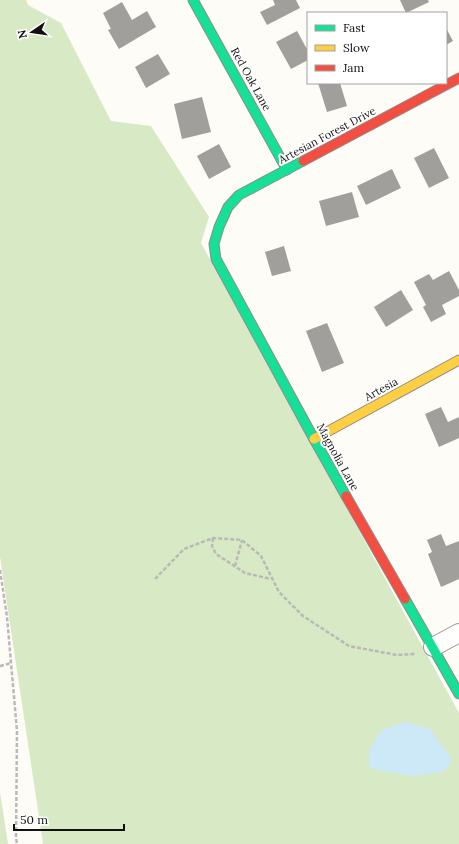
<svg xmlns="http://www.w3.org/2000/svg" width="459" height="844" font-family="Lora,serif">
<rect width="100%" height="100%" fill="#fdfcf7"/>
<!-- forest -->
<g fill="#d8eac5">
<polygon points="0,0 26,0 28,5 61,23 111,121 151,126 209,217 201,243 459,713 459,844 43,844 0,557"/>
<polygon points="0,792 8,844 0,844"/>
</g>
<!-- water -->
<polygon fill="#cde8f7" points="406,722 429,728 452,759 444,772 410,776 369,768 369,751 381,730"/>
<!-- building -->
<g fill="#a19f9c">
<polygon points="273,0 296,0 300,8 267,25 260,12 275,5"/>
<polygon points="400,0 428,0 429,2 406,13"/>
<polygon points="122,2 132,20 147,11 156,27 119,49 108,30 111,29 103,13"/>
<polygon points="446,28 453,41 446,45"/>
<polygon points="297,31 308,51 308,60 291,69 276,42"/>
<polygon points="158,54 170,74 146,88 135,67"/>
<polygon points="318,83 340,83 347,106 327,112"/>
<polygon points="202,97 211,132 182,139 174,104"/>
<polygon points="219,144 231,167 209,179 197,156"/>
<polygon points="434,148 449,178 429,188 414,158"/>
<polygon points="392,169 401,188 366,205 357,186"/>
<polygon points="352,192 359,217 326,226 319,201"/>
<polygon points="284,246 291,271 272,276 265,252"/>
<polygon points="449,271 459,290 459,296 442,305 446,314 431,322 423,307 426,305 414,282 429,274 433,280"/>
<polygon points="401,290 413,310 386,327 374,307"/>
<polygon points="327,323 344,363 322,372 306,331"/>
<polygon points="441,407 448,422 459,417 459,438 439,447 425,414"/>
<polygon points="441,534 446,546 459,541 459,579 441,587 428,554 432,552 427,540"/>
</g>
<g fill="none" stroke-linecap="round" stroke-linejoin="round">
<defs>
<polyline id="street" points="433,647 459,633"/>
<g id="fast">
<polyline points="193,0 287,170"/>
<polyline points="303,161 239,195 228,207 219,227 214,244 216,259 314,439 346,496"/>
<polyline points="405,599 459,694"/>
</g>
<polyline id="slow" points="314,439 459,360"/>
<g id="jam">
<polyline points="303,161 459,78"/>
<polyline points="346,496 405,599"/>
</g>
</defs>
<!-- street casing -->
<use href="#street" stroke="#979795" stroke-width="20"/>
<!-- fast casing -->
<use href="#fast" stroke="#8e8d8b" stroke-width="11"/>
<!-- slow casing -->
<use href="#slow" stroke="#8e8d8b" stroke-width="11"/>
<!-- jam casing -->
<use href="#jam" stroke="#8e8d8b" stroke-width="11"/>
<!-- path -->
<g stroke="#b9b9b8" stroke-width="2.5" stroke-dasharray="4 2" stroke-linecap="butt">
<polyline points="213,538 212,546 216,554 245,573 271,579"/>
<polyline points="235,566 242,540"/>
<polyline points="0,570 7,617 17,731 16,838 17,844"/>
<polyline points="155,579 184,549 213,538 242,540 261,556 279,592 303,616 349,646 397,655 416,654"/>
<polyline points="0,666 11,663"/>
</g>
<!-- street -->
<use href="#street" stroke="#fffffe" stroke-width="18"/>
<!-- fast -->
<use href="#fast" stroke="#16e098" stroke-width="9"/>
<!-- slow -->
<use href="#slow" stroke="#ffcf43" stroke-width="9"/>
<!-- jam -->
<use href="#jam" stroke="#f24e42" stroke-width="9"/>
</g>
<g text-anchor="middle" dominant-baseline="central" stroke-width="4" stroke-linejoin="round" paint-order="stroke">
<!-- street labels -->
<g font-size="11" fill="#111" stroke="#fff">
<text transform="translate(251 79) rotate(61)">Red Oak Lane</text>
<text transform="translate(327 135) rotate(-28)">Artesian Forest Drive</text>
<text transform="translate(381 389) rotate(-29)">Artesia</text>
<text transform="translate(338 457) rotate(61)">Magnolia Lane</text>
</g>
</g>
<!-- legend -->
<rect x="307" y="12" width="140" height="72" fill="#ffffff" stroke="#a0a0a0"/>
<rect x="315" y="25" width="20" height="6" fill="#16e098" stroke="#a0a0a0"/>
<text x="343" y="32" font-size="12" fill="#111111">Fast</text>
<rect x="315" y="45" width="20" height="6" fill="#ffcf43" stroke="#a0a0a0"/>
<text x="343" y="52" font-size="12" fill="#111111">Slow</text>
<rect x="315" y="65" width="20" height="6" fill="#f24e42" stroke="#a0a0a0"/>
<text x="343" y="72" font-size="12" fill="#111111">Jam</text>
<!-- north arrow -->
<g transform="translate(32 32) rotate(257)" stroke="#ffffff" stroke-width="3" paint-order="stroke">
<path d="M0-3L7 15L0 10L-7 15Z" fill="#111111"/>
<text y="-6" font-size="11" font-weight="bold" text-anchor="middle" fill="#111111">N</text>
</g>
<!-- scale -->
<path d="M14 824v6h110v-6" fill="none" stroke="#111111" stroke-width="2"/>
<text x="20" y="824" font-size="12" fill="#111111" stroke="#ffffff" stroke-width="3" paint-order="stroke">50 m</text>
</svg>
